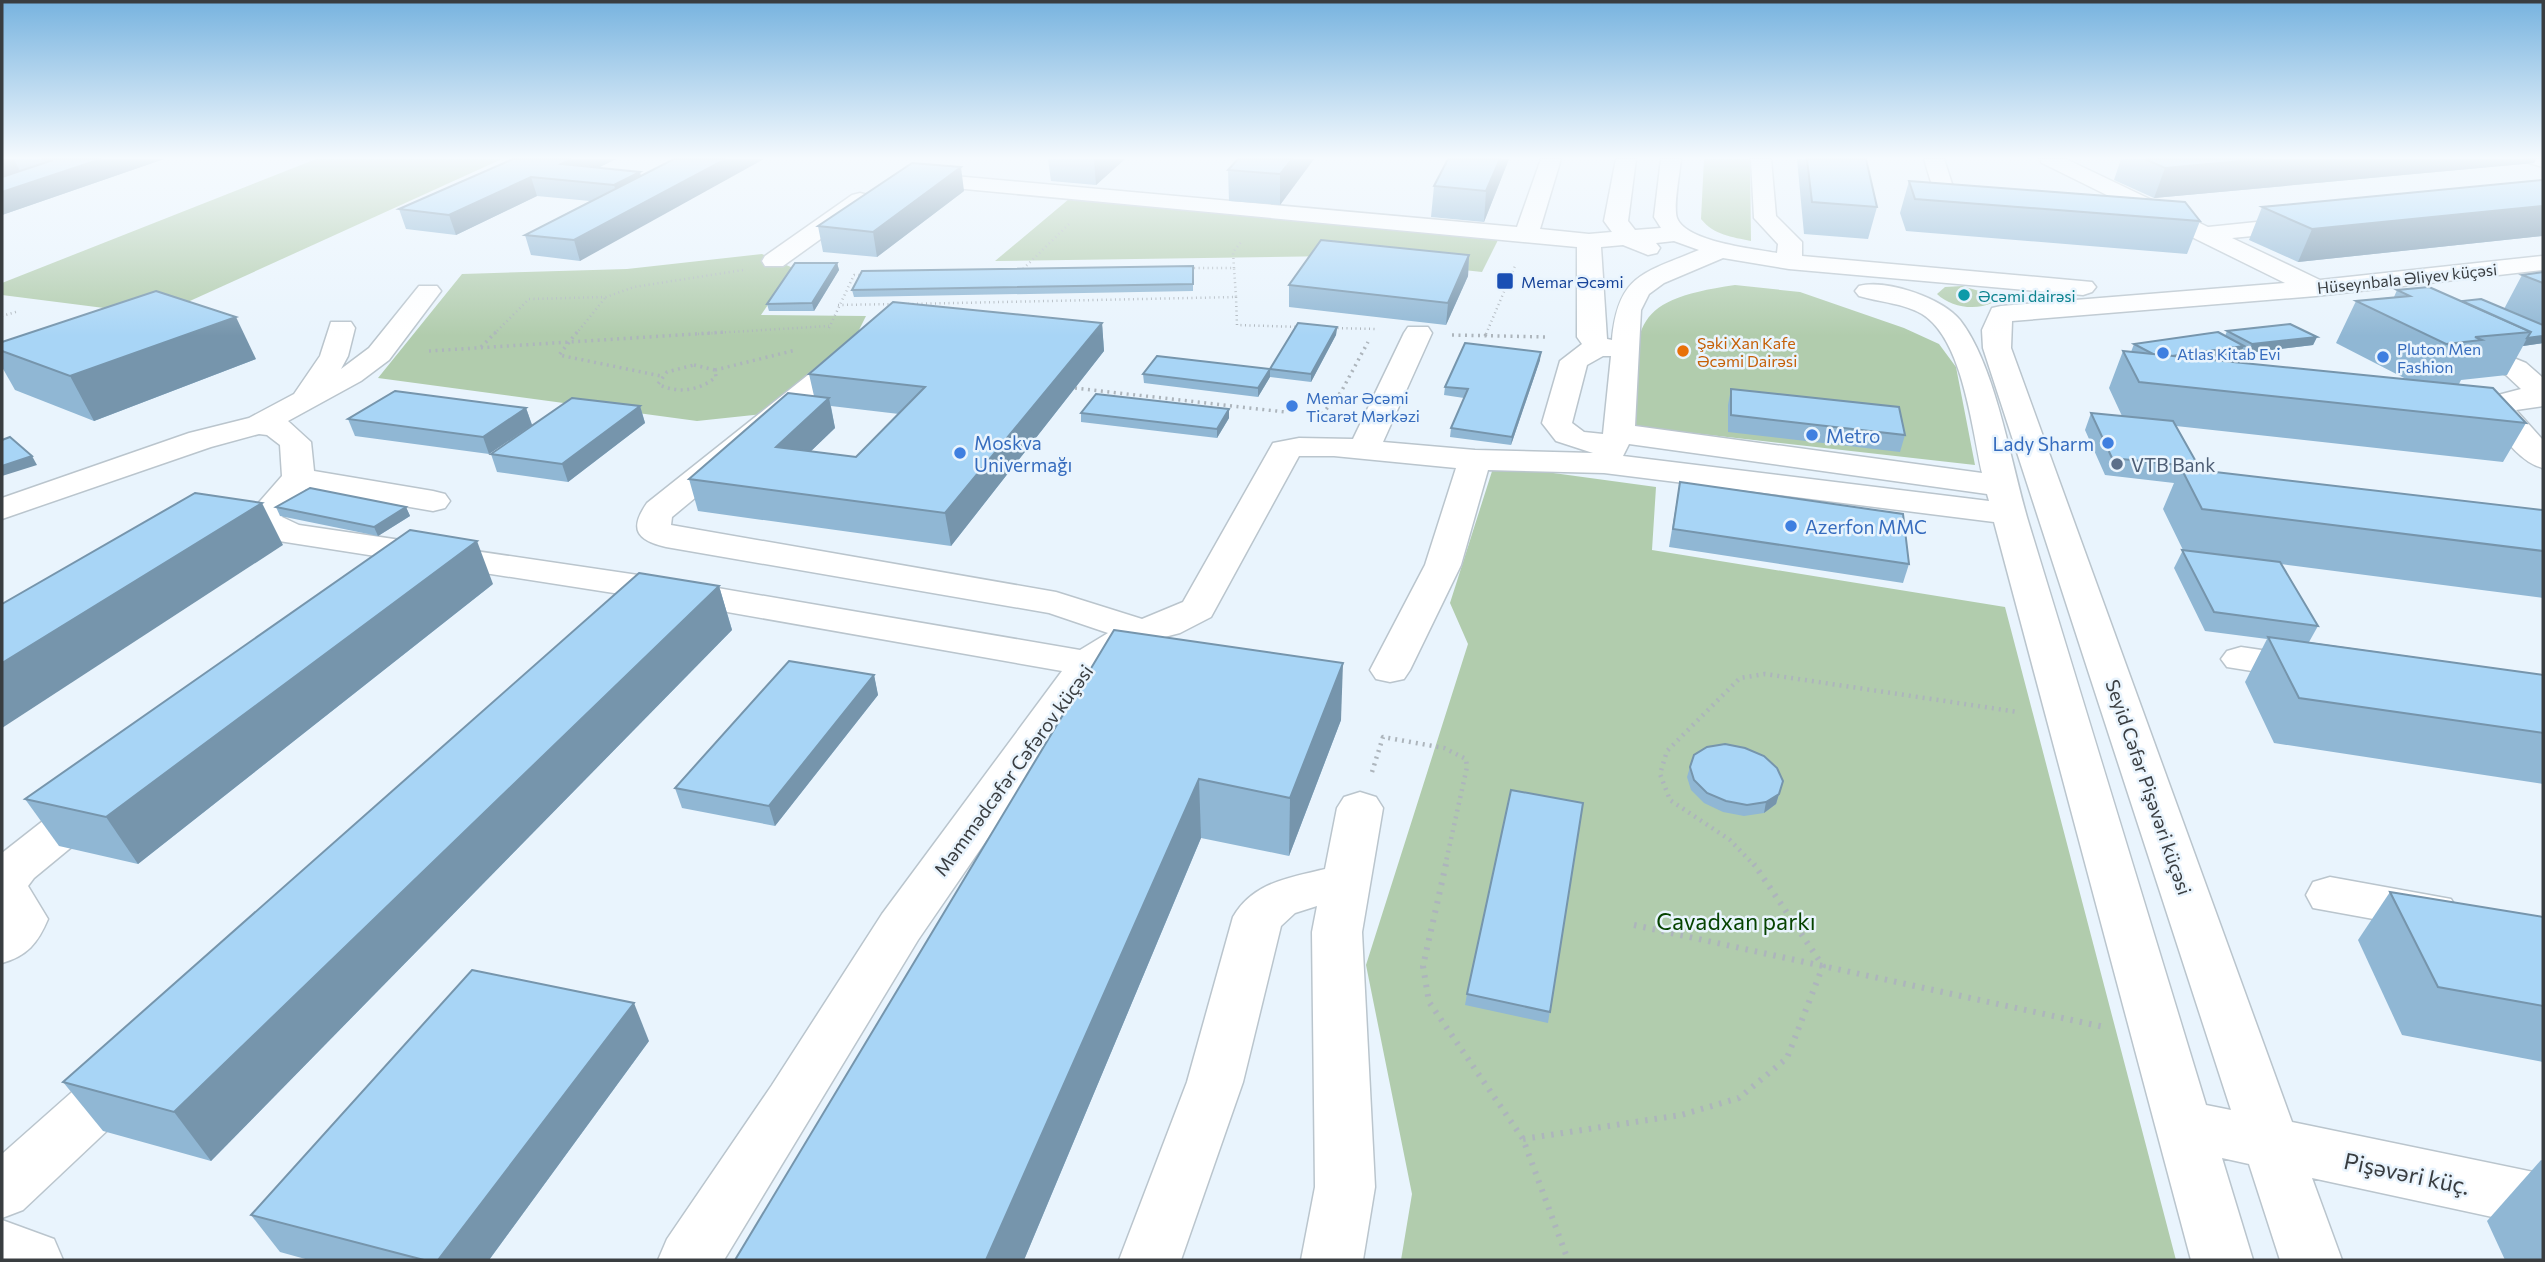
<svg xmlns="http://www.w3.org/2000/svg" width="2545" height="1262" font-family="Commissioner,sans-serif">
<rect width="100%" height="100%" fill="#e9f4fd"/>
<!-- green -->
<g fill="#b1ccad">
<polygon points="316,159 502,159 159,315 2,295 2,283"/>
<path d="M1704 159H1750L1751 241C1732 237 1714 235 1701 219Z"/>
<polygon points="1069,199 1498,240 1482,272 1335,256 995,261"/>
<polygon points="762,254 793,268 761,315 866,316 854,340 763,414 697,421 378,378 462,274 627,269"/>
<path d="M1735 285 1800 292 1904 328 1939 344 1956 367 1975 465 1631 426C1639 328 1623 301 1735 285Z"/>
<path d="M1962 286 1986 293 1993 300 1992 303C1975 311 1950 307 1937 294L1945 287Z"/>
<polygon points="1494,465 1656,487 1652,550 2005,607 2176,1260 1401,1260 1412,1194 1366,965 1468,644 1450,603"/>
</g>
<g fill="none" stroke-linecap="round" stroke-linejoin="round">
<defs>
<g id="minor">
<path d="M1541 159H1561L1540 229 1589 234 1612 232 1604 221 1616 159H1636L1628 221 1635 230 1661 228 1654 217 1661 159H1681C1680 172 1673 207 1677 218 1686 242 1755 249 1777 253L1778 244 1754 218 1751 159H1771L1776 216 1802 242V256L2092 282 2096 287 2092 292 2083 295 1789 269 1723 258 1664 283 1649 294 1641 310 1635 426 1982 473C1972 429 1963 339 1922 314 1903 303 1879 302 1859 296L1855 291 1859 286C1887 279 1942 298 1960 320 1996 366 2011 465 2029 524 2088 717 2147 911 2206 1105L2231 1110 1983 348 1982 330 1992 308 2001 306 2285 283 2042 163 2039 159H2066L2208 227 2304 217 2312 219 2316 224 2312 229 2304 231 2232 238 2320 280 2543 256V270L2316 296 2012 321 2011 348 2292 1122 2543 1174V1228L2312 1178 2342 1260H2280L2249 1164 2222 1158 2253 1260H2191L1994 522 1604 473 1488 470 1461 565 1410 670 1404 679 1390 682 1376 679 1370 670 1425 565 1456 468 1334 456H1299L1211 617 1180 633 1153 640 1115 660 1102 672 918 940 724 1260H658L667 1239 772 1085 882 914 1062 671 665 601 279 541 256 530 247 516 282 476 280 445 267 435 259 434 211 447 2 519V498L189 433 249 418 294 394 320 356 331 322H351L355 328 348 356 341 369 369 348 419 286H437L441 291 389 360 361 381 288 421 311 442 314 471 433 491 445 494 450 501 445 508 433 511 306 489 282 517 299 525 665 579 1080 650 1108 633 1049 613 666 547C636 540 629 529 647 503L842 348 852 346 862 348 866 354 862 360 672 517 671 525 1056 592 1142 619 1183 602 1273 443 1299 438 1353 439 1404 333 1408 327H1428L1432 333 1383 442 1475 450 1593 453 1556 441 1542 423 1560 361 1582 344 1577 337V247L954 188 905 178 902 173 913 167 954 176 1517 227ZM1674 241 1699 250C1644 273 1618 274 1612 340L1607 339 1601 247 1623 245 1648 255 1657 253 1660 248 1656 243ZM1603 356H1611L1603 434 1584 432 1572 423 1587 365ZM1629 444 1987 494 1989 501 1623 456Z"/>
<polygon points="1924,159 1944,159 1953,187 1950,192 1934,192"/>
<polygon points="2526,159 2543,159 2543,167 2529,163"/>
<polygon points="860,193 868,195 871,200 868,205 783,266 765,266 762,261 765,256 852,195"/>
<path d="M2462 337 2526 363 2543 378V406L2516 410 2543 440V468C2518 462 2497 430 2485 409L2498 395 2521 389 2506 375 2452 351 2448 345 2452 339Z"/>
<polygon points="2241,647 2323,659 2329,668 2323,677 2309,680 2227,667 2221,659 2227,651"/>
<path d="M92 790 108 795 115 806 108 817 34 878 28 886 48 919C38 943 27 956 2 963V853L76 795Z"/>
<path d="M1360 792 1376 797 1383 808 1362 932 1375 1187 1363 1260H1301L1315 1187 1312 932 1317 906 1295 913 1281 926 1243 1082 1181 1260H1119L1187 1082 1233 917C1253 882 1289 878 1325 869L1337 808 1344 797Z"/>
<polygon points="2330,877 2451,899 2459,912 2451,925 2434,930 2313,908 2306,895 2313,882"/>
<polygon points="127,1054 147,1061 155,1077 147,1093 23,1210 2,1218 2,1154 107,1061"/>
<polygon points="2,1220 54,1239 63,1260 2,1260"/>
</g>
</defs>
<!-- minor casing -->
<use href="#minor" stroke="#bac5cd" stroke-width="3"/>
<!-- path-far3 -->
<g stroke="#adb5bc" stroke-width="2.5" stroke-dasharray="1 3.5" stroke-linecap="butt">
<polyline points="1234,268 1233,252 1242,241"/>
<polyline points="1020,272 1069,224"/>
<polyline points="1236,297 1237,325 1300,327"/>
<polyline points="908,304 1236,297 1234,268 1187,268"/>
<polyline points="838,305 896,304"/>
<polyline points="2,316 19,311"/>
<polyline points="829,328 854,275 863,275"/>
<polyline points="1333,328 1377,329"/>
<polyline points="494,334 529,299 606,297 634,287 743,270"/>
<polyline points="576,334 605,298"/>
<polyline points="698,334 829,326"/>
<polyline points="1486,334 1515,266"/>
</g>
<!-- path-far2 -->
<g stroke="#adb5bc" stroke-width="3.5" stroke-dasharray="2 4.5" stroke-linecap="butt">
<polyline points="577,332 559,355 661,376"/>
<polyline points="1452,335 1548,337"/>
<polyline points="1485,336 1487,332"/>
<polyline points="481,347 496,332"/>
<polyline points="429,351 726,332"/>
<path d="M694 365 715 370 716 377C699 391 677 394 658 384L667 372Z"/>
<polyline points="715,370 796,350"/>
<polyline points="1075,388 1285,412"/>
<polyline points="1322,414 1341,392 1368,342"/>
</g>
<!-- path-far1 -->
<g stroke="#adb5bc" stroke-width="4.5" stroke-dasharray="2 5" stroke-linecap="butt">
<polyline points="1372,772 1383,737 1444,748 1466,759 1467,767 1445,866"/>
<polyline points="1755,866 1730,840 1670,800 1660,774 1667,751 1740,678 1765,674 2018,712"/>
</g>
<!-- path -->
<g stroke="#adb5bc" stroke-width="6" stroke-dasharray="2.5 7" stroke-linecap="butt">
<polyline points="1446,864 1423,966 1429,1002 1523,1139 1568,1260"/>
<polyline points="1634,925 2104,1027"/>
<polyline points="1523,1139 1681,1115 1739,1098 1787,1058 1823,966 1754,864"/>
</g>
<!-- minor -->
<use href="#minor" fill="#fff" fill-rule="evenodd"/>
</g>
<!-- wall -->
<g fill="#90b7d4" fill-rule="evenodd">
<polygon points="2,159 164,159 2,215"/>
<polygon points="513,159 616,159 598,168 640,172 580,261 531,255 525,235 590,201 537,196 456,235 406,229 399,209"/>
<polygon points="1048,159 1125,159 1096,185 1051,181"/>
<polygon points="1238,159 1314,159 1280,205 1229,201 1228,170"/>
<polygon points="1509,159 1484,222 1431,217 1434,186"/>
<polygon points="1797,159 1866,159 1877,207 1868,239 1804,234"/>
<polygon points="2121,159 2536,159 2534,163 2154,198 2114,180"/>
<polygon points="2543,180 2543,236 2298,262 2249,240 2262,207"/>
<polygon points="1909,181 2200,221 2187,254 1906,231 1900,213"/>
<polygon points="964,191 877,257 823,252 818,226"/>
<polygon points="1469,255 1468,276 1446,325 1289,307 1289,285"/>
<polygon points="837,263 839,270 814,311 769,311 767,304"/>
<polygon points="1193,266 1193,291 854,297 852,290"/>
<polygon points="2543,272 2543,343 2523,346 2507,375 2461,380 2459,384 2455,384 2526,423 2503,462 2176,426 2199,467 2198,470 2543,510 2543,598 2281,564 2318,626 2309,642 2543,675 2543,784 2274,743 2245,682 2267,639 2205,631 2174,568 2183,550 2163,509 2174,483 2105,475 2085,430 2091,413 2122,416 2109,388 2123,351 2131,352 2134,344 2225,336 2227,331 2317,337 2313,345 2248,353 2242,349 2240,354 2204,359 2408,380 2336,343 2356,301 2394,297 2397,290 2504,309 2522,275"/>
<path d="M1102 323 1104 351 951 546 698 511 689 479 814 396 809 374ZM831 406 899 414 856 457 811 451 835 428Z"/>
<polygon points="1337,327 1336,335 1311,382 1270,377 1258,397 1144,383 1143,374 1270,369"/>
<polygon points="2,342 256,359 94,421 15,390 2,367"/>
<polygon points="1540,360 1511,445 1450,437 1451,428 1464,398 1444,395 1445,387"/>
<polygon points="1731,389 1905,435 1900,452 1728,432 1728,405"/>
<polygon points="640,406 645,423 568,482 497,472 491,454"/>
<polygon points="526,408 532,425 489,454 355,436 348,419"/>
<polygon points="1229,409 1229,418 1217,438 1081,422 1081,413"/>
<polygon points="1680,482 1909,564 1903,583 1669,547"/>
<polygon points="276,507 406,507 410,516 378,536 280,516"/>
<polygon points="493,584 138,864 59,846 25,799"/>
<polygon points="719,586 732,630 211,1161 103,1131 63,1082"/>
<polygon points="1114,630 1341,720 1289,856 1201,838 1024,1260 735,1260"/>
<polygon points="874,675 878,695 775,826 682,808 675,788"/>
<polygon points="1690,767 1783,781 1776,804 1764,813 1744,816 1723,812 1704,803 1691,790 1687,777"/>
<polygon points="1583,803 1548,1023 1465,1005 1467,994"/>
<polygon points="2390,892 2543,917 2543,1062 2402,1035 2358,940"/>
<polygon points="649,1041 489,1260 309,1260 280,1252 251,1215"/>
<polygon points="2541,1160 2543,1161 2543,1260 2505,1260 2487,1221"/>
</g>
<!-- shaded-wall -->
<g fill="#7695ac">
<polygon points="2,159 14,159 21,173 2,179"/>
<polygon points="101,159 164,159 2,215 2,192"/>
<polygon points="572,159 616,159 571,181 561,164"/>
<polygon points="726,159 764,159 580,261 574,240"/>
<polygon points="1094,159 1125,159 1096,185"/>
<polygon points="1292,159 1314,159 1280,205 1280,174"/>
<polygon points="1500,159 1509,159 1484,222 1486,191"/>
<polygon points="2263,159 2536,159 2534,163 2154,198 2165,168"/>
<polygon points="961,167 964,191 877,257 873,232"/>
<polygon points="640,172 645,191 620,204 614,185"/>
<polygon points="531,177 537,196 456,235 449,215"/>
<polygon points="2543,206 2543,236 2298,262 2312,229"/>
<polygon points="1469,255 1468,276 1446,325 1448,303"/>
<polygon points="837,263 839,270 814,311 812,303"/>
<polygon points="236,317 256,359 94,421 70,376"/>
<polygon points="1102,323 1104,351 951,546 945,513"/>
<polygon points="1337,327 1336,335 1311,382 1311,374"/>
<polygon points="2543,336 2543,343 2523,346 2527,338"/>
<polygon points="2317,337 2313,345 2248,353 2252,344"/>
<polygon points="2244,346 2240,354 2157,366 2160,357"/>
<polygon points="1541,352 1540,360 1511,445 1512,437"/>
<polygon points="1270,369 1270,377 1258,397 1258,388"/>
<polygon points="829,398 835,428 783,478 776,447"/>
<polygon points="640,406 645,423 568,482 562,464"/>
<polygon points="526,408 532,425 489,454 483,437"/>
<polygon points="1229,409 1229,418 1217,438 1217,429"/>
<polygon points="32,456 37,465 2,476 2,466"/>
<polygon points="262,503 283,545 2,728 2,663"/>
<polygon points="406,507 410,516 378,536 374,527"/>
<polygon points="477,541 493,584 138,864 106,817"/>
<polygon points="719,586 732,630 211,1161 174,1112"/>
<polygon points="1343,663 1341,720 1289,856 1290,798"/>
<polygon points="874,675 878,695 775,826 769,806"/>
<polygon points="1199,779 1201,838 1024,1260 986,1260"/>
<polygon points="1779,794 1776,804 1764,813 1766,802"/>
<polygon points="634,1003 649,1041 489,1260 438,1260"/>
</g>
<!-- building -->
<g fill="#a8d5f6" stroke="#7695ac" stroke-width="2">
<polygon points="41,159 101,159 2,192 2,177 53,160"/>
<polygon points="513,159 572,159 561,164 640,172 614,185 531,177 449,215 399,209"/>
<polygon points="674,159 726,159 574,240 525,235"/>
<polygon points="1238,159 1292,159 1280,174 1228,170"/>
<polygon points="1448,159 1500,159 1486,191 1434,186"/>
<polygon points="1807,159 1866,159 1877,207 1812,202"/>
<polygon points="2145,159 2263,159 2165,168"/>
<polygon points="912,163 961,167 873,232 818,226"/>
<polygon points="2543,180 2543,206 2312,229 2262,207"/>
<polygon points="1909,181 2185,202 2200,221 1915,199"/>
<polygon points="1321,240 1469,255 1448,303 1289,285"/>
<polygon points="795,263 837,263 812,303 767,304"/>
<polygon points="1193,266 1193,284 852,290 862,271"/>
<polygon points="2543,272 2543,283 2522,275"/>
<polygon points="2429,287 2531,332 2475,337 2482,340 2446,344 2356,301 2410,296 2397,290"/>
<polygon points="156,291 236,317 70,376 2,351 2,342"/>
<polygon points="2481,299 2543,325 2543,336 2527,338 2531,332 2462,301"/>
<polygon points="893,302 1102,323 945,513 689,479 788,393 829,398 776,447 856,457 925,387 809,374"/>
<polygon points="1298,323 1337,327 1311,374 1270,369"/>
<polygon points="2290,324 2317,337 2252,344 2227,331"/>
<polygon points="2218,332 2244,346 2172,356 2153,354 2134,344"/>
<polygon points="1465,343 1541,352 1512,437 1451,428 1468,389 1445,387"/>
<polygon points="2123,351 2493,388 2526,423 2139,382"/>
<polygon points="1157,356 1270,369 1258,388 1143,374"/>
<polygon points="1731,389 1899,407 1905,435 1731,415"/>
<polygon points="395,391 526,408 483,437 348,419"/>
<polygon points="1096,394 1229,409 1217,429 1081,413"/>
<polygon points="572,398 640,406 562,464 491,454"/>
<polygon points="2091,413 2173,421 2199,467 2112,458"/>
<polygon points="10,437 32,456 2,466 2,440"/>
<polygon points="2181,468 2543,510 2543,551 2202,509"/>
<polygon points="1680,482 1903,514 1909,564 1673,529"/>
<polygon points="310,488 406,507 374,527 276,507"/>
<polygon points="195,493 262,503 2,663 2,604"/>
<polygon points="410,530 477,541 106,817 25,799"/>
<polygon points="2182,550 2280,562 2318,626 2214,612"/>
<polygon points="639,573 719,586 174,1112 63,1082"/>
<polygon points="1114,630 1343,663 1290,798 1199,779 986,1260 735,1260"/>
<polygon points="2268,637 2543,675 2543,733 2299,698"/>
<polygon points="789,661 874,675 769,806 675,788"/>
<polygon points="1725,744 1745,748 1764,756 1777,768 1783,781 1779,794 1766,802 1747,805 1726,801 1707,793 1694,780 1690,767 1694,755 1707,747"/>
<polygon points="1511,790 1583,803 1550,1012 1467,994"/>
<polygon points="2390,892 2543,917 2543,1006 2438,987"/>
<polygon points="472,970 634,1003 438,1260 424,1260 251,1215"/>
</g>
<!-- sky -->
<linearGradient id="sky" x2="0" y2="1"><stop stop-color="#77b3df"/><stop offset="0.47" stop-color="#f5fafe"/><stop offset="1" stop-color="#f5fafe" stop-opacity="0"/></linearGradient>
<rect width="2545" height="336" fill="url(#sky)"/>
<!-- markers -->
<rect fill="#1a4fb4" stroke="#e9f4fd" stroke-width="2.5" x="1496" y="272" width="18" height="18" rx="3.5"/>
<circle fill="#0f9aa8" stroke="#e9f4fd" stroke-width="2.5" cx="1964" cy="295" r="7"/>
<circle fill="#e8710a" stroke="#e9f4fd" stroke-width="2.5" cx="1683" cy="351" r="7"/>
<g fill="#3f7fe0" stroke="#e9f4fd" stroke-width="2.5">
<circle cx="2163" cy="353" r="7"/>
<circle cx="2383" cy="357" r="7"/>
<circle cx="1292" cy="406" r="7"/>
<circle cx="1812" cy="435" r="7"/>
<circle cx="2108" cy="443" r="7"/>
<circle cx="960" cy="453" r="7"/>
<circle cx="1791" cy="526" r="7"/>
</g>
<circle fill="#5c6f8a" stroke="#e9f4fd" stroke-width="2.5" cx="2117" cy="464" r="7"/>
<g text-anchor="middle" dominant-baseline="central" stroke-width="5" stroke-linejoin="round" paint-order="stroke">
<!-- far-street labels -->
<g font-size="16" fill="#393d40" stroke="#e9f4fd">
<text transform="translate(2407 278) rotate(-6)">Hüseynbala Əliyev küçəsi</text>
</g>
<!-- far-transit labels -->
<g font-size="16" fill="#164399" stroke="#e9f4fd" text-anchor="start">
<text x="1521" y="281">Memar Əcəmi</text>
</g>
<!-- far-culture labels -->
<g font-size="16" fill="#0d838f" stroke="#e9f4fd" text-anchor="start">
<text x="1978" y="295">Əcəmi dairəsi</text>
</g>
<!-- far-food labels -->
<g font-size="16" fill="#c56008" stroke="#e9f4fd" text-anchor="start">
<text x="1697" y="342">Şəki Xan Kafe<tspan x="1697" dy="18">Əcəmi Dairəsi</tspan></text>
</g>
<!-- far-shop labels -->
<g font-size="16" fill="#366cbe" stroke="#e9f4fd" text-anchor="start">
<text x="2397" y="348">Pluton Men<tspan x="2397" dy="18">Fashion</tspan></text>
<text x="2177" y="353">Atlas Kitab Evi</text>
<text x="1306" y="397">Memar Əcəmi<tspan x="1306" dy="18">Ticarət Mərkəzi</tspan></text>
</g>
<!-- shop labels -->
<g font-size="19" fill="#366cbe" stroke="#e9f4fd" text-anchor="start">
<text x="1826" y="435">Metro</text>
<text x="974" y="442">Moskva<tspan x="974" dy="22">Univermağı</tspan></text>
<text x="2094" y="443" text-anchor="end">Lady Sharm</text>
<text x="1805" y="526">Azerfon MMC</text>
</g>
<!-- service labels -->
<g font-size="19" fill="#4e5e75" stroke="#e9f4fd" text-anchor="start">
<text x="2131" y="464">VTB Bank</text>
</g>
<!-- street labels -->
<g font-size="19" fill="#393d40" stroke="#e9f4fd">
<text transform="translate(1013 770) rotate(-54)">Məmmədcəfər Cəfərov küçəsi</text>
<text transform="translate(2149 787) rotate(71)">Seyid Cəfər Pişəvəri küçəsi</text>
</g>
<!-- near-park labels -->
<g font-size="23" fill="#064300" stroke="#e9f4fd">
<text x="1736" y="921">Cavadxan parkı</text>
</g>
<!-- near-street labels -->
<g font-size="23" fill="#393d40" stroke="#e9f4fd">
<text transform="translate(2407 1173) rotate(12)">Pişəvəri küç.</text>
</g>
</g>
<!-- border -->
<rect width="2545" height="1262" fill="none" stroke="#393d40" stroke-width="7"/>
</svg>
